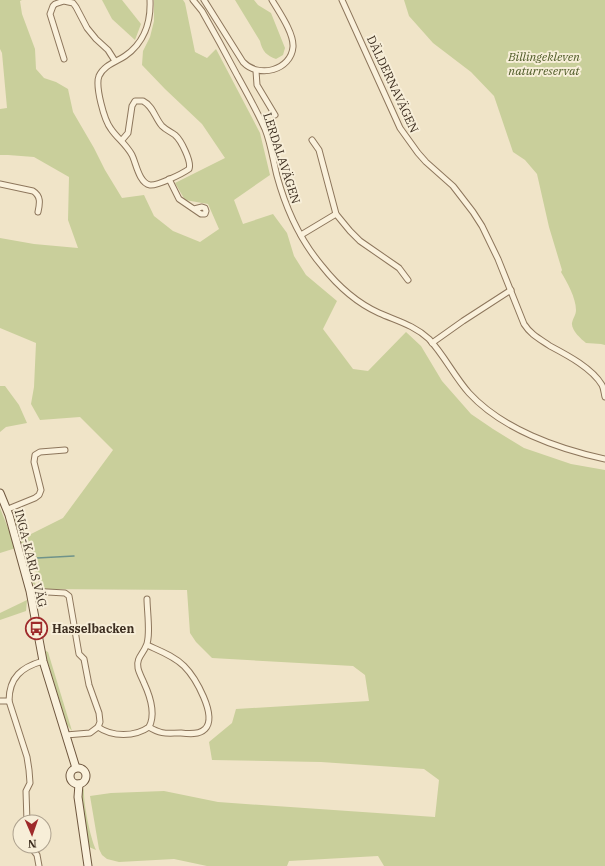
<svg xmlns="http://www.w3.org/2000/svg" width="605" height="866" font-family="'IBM Plex Serif',serif">
<rect width="100%" height="100%" fill="#f0e4c8"/>
<!-- green -->
<g fill="#c9cf9b">
<polygon points="0,0 22,0 20,1 22,14 35,49 36,69 44,78 56,82 68,89 73,112 94,148 105,170 122,198 144,195 154,216 173,231 200,242 219,229 208,204 185,200 175,183 225,158 202,124 165,89 142,65 143,51 150,37 154,21 154,0 183,0 185,3 195,52 207,58 216,49 260,133 270,175 234,200 243,224 273,214 287,233 294,256 306,275 337,301 323,329 353,369 368,371 406,332 421,346 442,381 471,414 493,429 524,448 571,464 605,470 605,866 384,866 378,856 289,861 287,866 207,866 174,859 119,862 107,859 102,855 99,849 90,796 111,793 164,791 218,802 435,817 439,780 424,769 321,762 212,760 209,742 232,723 236,709 369,701 365,675 353,666 212,658 196,642 190,633 187,590 40,589 27,536 63,518 113,450 80,417 40,420 31,404 34,387 36,343 0,328 0,238 34,244 78,248 68,220 69,177 34,157 8,155 0,155 0,109 7,108 2,53 0,49"/>
<polygon points="102,0 122,0 141,24 135,40 112,19"/>
<path d="M235 0H254L258 5 271 13 285 48 283 55 276 59C267 56 262 51 260 41Z"/>
<path d="M404 0H605V345L601 344 586 343C581 339 571 330 572 323 573 318 576 315 576 310 576 298 567 282 561 272L562 270 549 227 537 174 525 160 513 152 494 96 471 72 433 43 409 16Z"/>
<polygon points="0,386 5,386 19,405 27,423 6,427 0,432"/>
<polygon points="0,508 16,548 0,553"/>
<polygon points="15,510 16,513 36,586 31,582 14,517 13,512"/>
<polygon points="27,600 26,611 0,620 0,613"/>
<polygon points="44,650 48,652 72,731 67,725"/>
<path d="M84 788C83 802 90 837 96 850L89 847C87 833 77 799 84 788Z"/>
</g>
<g fill="none" stroke-linecap="round" stroke-linejoin="round">
<!-- stream -->
<polyline stroke="#6f938a" stroke-width="1.5" points="37,558 74,556"/>
<defs>
<g id="street">
<path d="M193 0 202 11C214 32 226 54 237 75 247 93 257 111 265 129 271 144 273 160 277 176 286 209 300 240 322 266 337 285 357 303 379 313 397 321 414 325 429 339 444 355 454 376 469 393 502 429 558 449 605 459"/>
<path d="M204 0 243 62C259 79 291 70 293 47 294 33 279 12 272 0"/>
<path d="M342 0 400 128 418 153 426 162 453 186 473 212 482 226 498 259 524 324C531 335 540 339 550 346 567 355 592 368 602 385 604 389 604 393 605 397"/>
<polyline points="64,59 50,14 53,6 55,4 64,1 73,3 76,7 87,28 96,39 108,50 115,61"/>
<polyline points="256,71 257,85 275,115"/>
<path d="M122 140 128 133 132 106 135 101H143C153 106 155 118 162 126 166 130 171 132 175 135 181 140 192 162 189 169 182 174 157 186 150 185 139 183 136 163 132 155 126 144 117 138 111 129 104 120 95 86 99 76 104 65 116 62 125 56 144 43 151 22 150 0"/>
<polyline points="312,140 319,150 336,214 350,231 360,241 399,268 408,280"/>
<polyline points="169,179 179,199 201,214 205,214 206,211 205,208 202,207 194,209"/>
<path d="M0 184 33 191C41 196 40 203 38 212"/>
<polyline points="301,235 336,214"/>
<polyline points="432,343 463,321 511,290"/>
<polyline points="8,509 35,498 39,495 41,490 34,462 35,455 40,452 65,450"/>
<polyline points="30,591 65,593 69,596 79,654 84,659 89,685 99,713 100,722 98,727"/>
<path d="M147 645C160 651 174 656 184 666 195 677 218 716 205 729 199 735 189 734 181 733 167 733 162 735 149 727"/>
<polyline points="0,701 9,701"/>
<path d="M66 735 90 733 98 727C112 737 135 737 149 727 156 714 150 696 144 683 142 678 139 673 138 668 136 658 143 654 146 646 151 637 147 610 147 599"/>
<path d="M27 822 26 791 30 783 29 770 27 757 9 701C9 677 22 667 43 661"/>
<polyline points="30,846 37,855 39,866"/>
</g>
<g id="secondary">
<polyline points="0,493 9,515 30,591 43,661 76,768"/>
<circle cx="78" cy="776" r="8"/>
<polyline points="79,784 78,797 88,866"/>
</g>
</defs>
<!-- street casing -->
<use href="#street" stroke="#8d765c" stroke-width="7"/>
<!-- secondary casing -->
<use href="#secondary" stroke="#6f573f" stroke-width="9"/>
<!-- street -->
<use href="#street" stroke="#faf1dc" stroke-width="5"/>
<!-- secondary -->
<use href="#secondary" stroke="#faf1dc" stroke-width="7"/>
</g>
<!-- icons -->
<defs>
<symbol id="bus-ring" viewBox="-11 -11 22 22"><circle r="9.5" fill="#f7eed8" stroke="#9e2a2b" stroke-width="1.5"/><path d="M-5-6H5V4H4V6H2V4H-2V6H-4V4H-5ZM-3.5-4V0h7V-4ZM-3.5 1.2v1.5H-2V1.2ZM2 1.2v1.5H3.5V1.2Z" fill="#9e2a2b"/></symbol>
</defs>
<g fill-rule="evenodd">
<use href="#bus-ring" x="24" y="616" width="25" height="25"/>
</g>
<g text-anchor="middle" dominant-baseline="central" stroke-width="4" stroke-linejoin="round" paint-order="stroke">
<!-- park labels -->
<g font-size="12" font-style="italic" fill="#4d5a26" stroke="#f7eed8">
<text x="544" y="56">Billingekleven<tspan x="544" dy="14">naturreservat</tspan></text>
</g>
<!-- street labels -->
<g font-size="12" fill="#3d2e20" stroke="#f7eed8">
<text transform="translate(393 84) rotate(65)">DÄLDERNAVÄGEN</text>
<text transform="translate(282 158) rotate(72)">LERDALAVÄGEN</text>
<text transform="translate(31 558) rotate(76)">INGA-KARLS VÄG</text>
</g>
<!-- poi labels -->
<g font-size="12" font-weight="bold" fill="#3d2e20" stroke="#f7eed8" text-anchor="start">
<text x="52" y="628">Hasselbacken</text>
</g>
</g>
<!-- north arrow -->
<g transform="translate(32 834) rotate(178)"><circle r="19" fill="#f7eed8" stroke="#ada18e"/>
<path d="M0-3L7 15L0 10L-7 15Z" fill="#9e2a2b"/>
<text y="-6" font-size="11" font-weight="bold" text-anchor="middle" fill="#3d2e20">N</text>
</g>
</svg>
